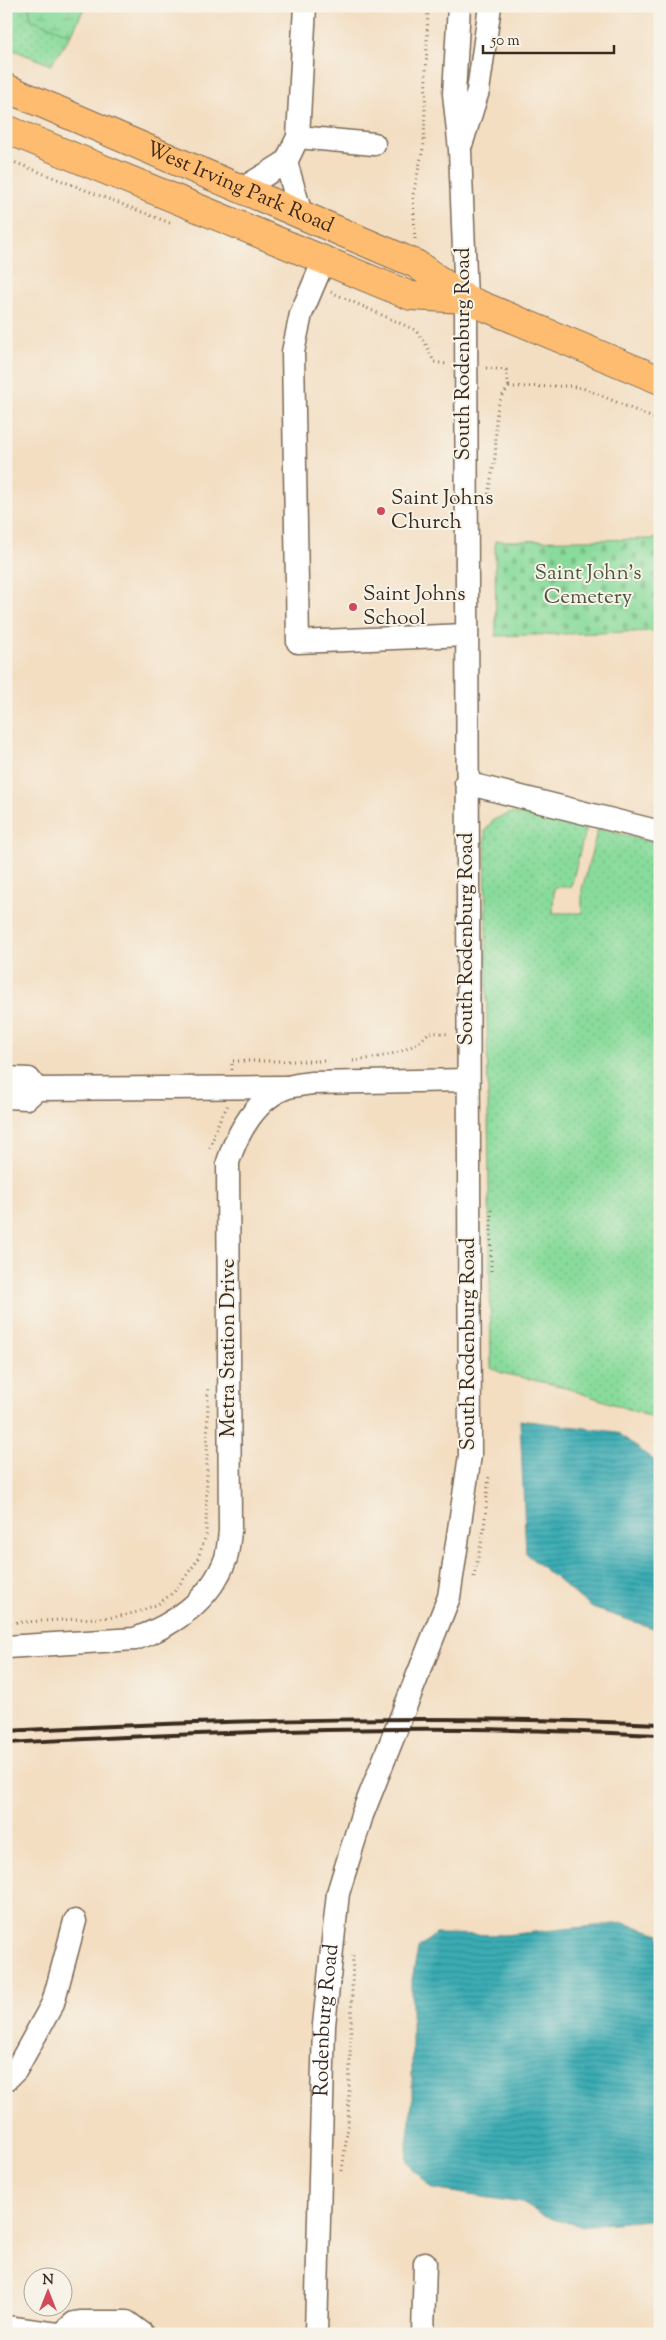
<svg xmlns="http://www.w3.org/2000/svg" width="666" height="2340" font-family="'Sorts Mill Goudy',serif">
<defs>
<pattern id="grass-dots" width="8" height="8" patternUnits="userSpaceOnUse" patternTransform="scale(1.25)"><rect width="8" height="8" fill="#89db9b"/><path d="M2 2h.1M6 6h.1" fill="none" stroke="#77bc85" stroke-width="1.8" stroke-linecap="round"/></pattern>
<pattern id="wetland-marsh" width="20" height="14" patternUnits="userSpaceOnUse" patternTransform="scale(1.25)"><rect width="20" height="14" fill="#89db9b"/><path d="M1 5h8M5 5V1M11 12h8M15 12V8" fill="none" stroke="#77bc85"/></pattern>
<pattern id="cemetery-stones" width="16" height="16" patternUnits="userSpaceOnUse" patternTransform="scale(1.25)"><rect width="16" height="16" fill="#89db9b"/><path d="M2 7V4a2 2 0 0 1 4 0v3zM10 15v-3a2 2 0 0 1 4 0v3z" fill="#77bc85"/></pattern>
<pattern id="water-rules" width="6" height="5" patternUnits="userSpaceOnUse" patternTransform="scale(1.25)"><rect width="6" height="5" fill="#3aacb4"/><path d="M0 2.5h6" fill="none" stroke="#328c92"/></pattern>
</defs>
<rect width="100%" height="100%" fill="#f7f3e8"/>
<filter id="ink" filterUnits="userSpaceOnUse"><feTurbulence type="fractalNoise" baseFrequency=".02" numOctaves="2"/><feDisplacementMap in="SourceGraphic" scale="10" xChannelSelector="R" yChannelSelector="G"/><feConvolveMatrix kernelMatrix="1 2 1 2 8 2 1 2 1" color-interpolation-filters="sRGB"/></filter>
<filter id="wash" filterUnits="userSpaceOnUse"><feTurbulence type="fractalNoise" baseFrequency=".0096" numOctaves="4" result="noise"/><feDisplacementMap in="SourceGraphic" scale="20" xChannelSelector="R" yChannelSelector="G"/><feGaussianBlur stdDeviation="1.12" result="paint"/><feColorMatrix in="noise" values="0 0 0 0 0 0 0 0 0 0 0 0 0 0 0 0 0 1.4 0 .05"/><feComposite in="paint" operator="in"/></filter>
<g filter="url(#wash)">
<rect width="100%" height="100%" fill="#f3dec2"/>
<!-- grass -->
<g fill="url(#grass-dots)" stroke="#62825c">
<polygon points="6,6 85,6 71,35 51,65 6,47"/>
<polygon points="511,813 580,823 585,826 585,831 571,887 554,887 553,913 582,913 582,889 598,828 660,844 660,1420 560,1386 502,1373 491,1368 485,831 493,820"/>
</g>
<!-- wetland -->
<polygon fill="url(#wetland-marsh)" stroke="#62825c" points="29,6 85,6 71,35 31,19"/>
<!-- cemetery -->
<polygon fill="url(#cemetery-stones)" stroke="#62825c" points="660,539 660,631 496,636 495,541"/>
<!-- water -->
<g fill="url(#water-rules)" stroke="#3a6b69">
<polygon points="520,1420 617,1432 660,1465 660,1628 656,1629 592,1608 526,1554"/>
<polygon points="624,1923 660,1934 660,2219 580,2226 542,2215 522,2203 432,2189 408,2163 407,2144 412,2103 412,1979 418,1949 435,1934 504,1935"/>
</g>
</g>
<g filter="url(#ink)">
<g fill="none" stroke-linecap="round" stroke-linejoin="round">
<defs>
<g id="minor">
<polyline points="298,137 374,144"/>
<polyline points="462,142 478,91 490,6"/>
<polyline points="286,162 298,137 305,6"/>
<polyline points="242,189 286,162 301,214"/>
<polyline points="324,260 301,314 293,352 298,642 466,635"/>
<polyline points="466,783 660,832"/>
<polyline points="6,1078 29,1079 37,1089"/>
<polyline points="6,1097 27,1098 37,1089 286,1087"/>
<path d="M6 1647 135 1639C175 1625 211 1599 226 1558 228 1550 229 1540 230 1531L228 1162C237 1133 257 1097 288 1087 296 1085 304 1084 312 1083L468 1080"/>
<polyline points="6,2080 16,2070 53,2003 75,1921"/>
<polyline points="6,2327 58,2334"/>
<polyline points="62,2334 74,2323 80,2322 127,2322 143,2334"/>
<path id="s1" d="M316 2334 324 2025 338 1893 362 1815 449 1597 470 1455 466 299 460 150 454 94 459 6"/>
<polyline points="423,2334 425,2263"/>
</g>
<g id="major">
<path id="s2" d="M6 88 416 264 466 299 660 380"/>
<polyline points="6,129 411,296 466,299"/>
</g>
</defs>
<!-- minor casing -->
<use href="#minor" stroke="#7b6957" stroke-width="25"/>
<!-- major casing -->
<use href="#major" stroke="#7b6957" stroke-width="30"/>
<!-- path -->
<g stroke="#7b6957" stroke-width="3" stroke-dasharray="1 4" stroke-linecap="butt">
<polyline points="6,159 170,223"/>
<polyline points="415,239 413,195 424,144 428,6"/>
<polyline points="331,292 415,330 425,342 434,362 447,364"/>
<polyline points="486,368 506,370 509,387"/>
<polyline points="509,387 570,386 586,389 660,421"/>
<path d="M488 499C489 485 493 471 495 457 498 431 490 407 509 387"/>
<path d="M353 1061C379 1057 412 1054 429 1032L449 1034"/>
<polyline points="232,1070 232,1061 327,1061"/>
<polyline points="210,1148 219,1121 228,1105"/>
<polyline points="491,1210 491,1274"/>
<polyline points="474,1577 484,1529 489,1475"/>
<polyline points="6,1623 115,1617 138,1612 158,1604 174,1592 197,1561 206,1535 208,1387"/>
<polyline points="342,2171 348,2126 353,1955"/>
</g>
<!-- minor -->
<use href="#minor" stroke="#fff" stroke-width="22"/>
<!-- major -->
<use href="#major" stroke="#febc70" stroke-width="28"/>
<!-- rail -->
<g stroke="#3b2a1e" stroke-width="4">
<path d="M6 1731C224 1720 441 1714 660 1724"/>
<path d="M6 1743C136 1736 265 1730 395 1729 484 1728 572 1731 660 1735"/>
</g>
</g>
</g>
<!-- markers -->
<g fill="#d1495b" stroke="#f7f3e8" stroke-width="2">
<circle cx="381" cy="511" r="5"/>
<circle cx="353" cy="607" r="5"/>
</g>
<g text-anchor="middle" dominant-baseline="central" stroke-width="4" stroke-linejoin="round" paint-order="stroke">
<!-- street labels -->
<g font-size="21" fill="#3b2a1e" stroke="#f7f3e8">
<text stroke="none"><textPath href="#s2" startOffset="254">West Irving Park Road</textPath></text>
<text transform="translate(464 354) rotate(-90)">South Rodenburg Road</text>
<text transform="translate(467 939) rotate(-90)">South Rodenburg Road</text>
<text transform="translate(469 1344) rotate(-90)">South Rodenburg Road</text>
<text transform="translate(229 1348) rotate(-90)">Metra Station Drive</text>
<text stroke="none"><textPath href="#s1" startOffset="314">Rodenburg Road</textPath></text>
</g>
<!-- poi labels -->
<g font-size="21" fill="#3b2a1e" stroke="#f7f3e8" text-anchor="start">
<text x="391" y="499">Saint Johns<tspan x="391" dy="24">Church</tspan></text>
<text x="363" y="595">Saint Johns<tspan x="363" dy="24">School</tspan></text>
</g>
<!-- park labels -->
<g font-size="21" fill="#4e563d" stroke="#f7f3e8">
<text x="588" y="574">Saint John's<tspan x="588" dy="24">Cemetery</tspan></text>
</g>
</g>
<!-- margin -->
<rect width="666" height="2340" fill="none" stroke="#f7f3e8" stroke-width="25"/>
<!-- north arrow -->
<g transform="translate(48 2292)"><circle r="24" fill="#f7f3e8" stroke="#aca397"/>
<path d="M0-4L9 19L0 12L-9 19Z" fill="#d1495b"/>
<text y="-8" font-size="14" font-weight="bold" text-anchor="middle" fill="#3b2a1e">N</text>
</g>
<!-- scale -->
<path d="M483 45v8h131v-8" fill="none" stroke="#3b2a1e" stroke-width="2.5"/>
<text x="491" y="45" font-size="15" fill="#3b2a1e" stroke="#f7f3e8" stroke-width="4" paint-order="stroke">50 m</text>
</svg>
